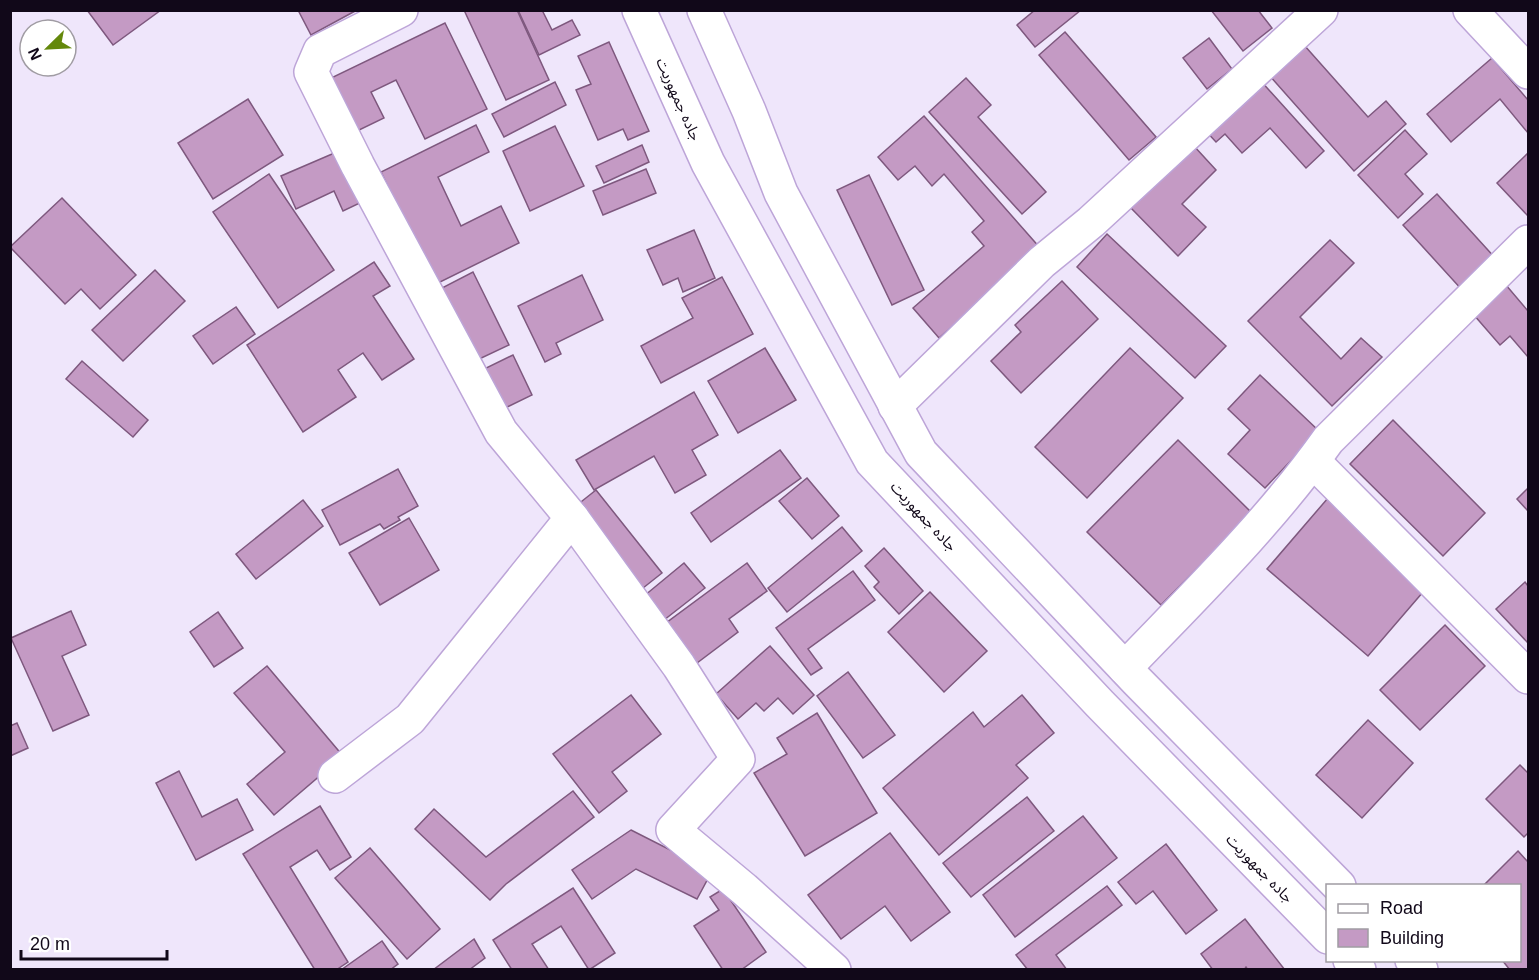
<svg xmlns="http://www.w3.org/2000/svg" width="1539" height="980" font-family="Helvetica,'Noto Sans Arabic',sans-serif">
<rect width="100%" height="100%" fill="#efe6fb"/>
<!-- building -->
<g fill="#c49ac4" stroke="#7e587e" stroke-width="1.5">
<polygon points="87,10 161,10 113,45"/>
<polygon points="298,10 357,10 311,35"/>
<polygon points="464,10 517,10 549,80 506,100"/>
<polygon points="518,10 542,10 552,30 572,20 580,35 539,55"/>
<polygon points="1035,10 1081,10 1035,47 1017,25"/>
<polygon points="1211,10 1258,10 1272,28 1243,51"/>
<polygon points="445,23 487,109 425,139 396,80 371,92 384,118 355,132 329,79"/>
<polygon points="1065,32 1156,137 1129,160 1039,55"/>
<polygon points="1209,38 1232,69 1207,89 1183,58"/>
<polygon points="609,42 649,131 628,140 623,129 598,140 576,90 591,84 578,56"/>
<polygon points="1304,45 1368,117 1386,101 1406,124 1354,171 1269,75"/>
<polygon points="1492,58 1528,100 1528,133 1500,99 1451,142 1427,114"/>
<polygon points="966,78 991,105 978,117 1046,192 1022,214 929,112"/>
<polygon points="1259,79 1324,151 1306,168 1270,128 1242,153 1225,134 1216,142 1204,129"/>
<polygon points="555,82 566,105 504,137 492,114"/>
<polygon points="248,99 283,155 213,199 178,143"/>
<polygon points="924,116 1041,249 939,338 913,308 984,246 972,232 984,221 944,174 932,186 915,166 898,180 878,157"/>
<polygon points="476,125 489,152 438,177 461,226 501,206 519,243 436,284 381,172"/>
<polygon points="555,126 584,186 530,211 503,151"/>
<polygon points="1405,130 1427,154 1405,174 1423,194 1398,218 1358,175"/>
<polygon points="642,145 649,162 604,183 596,166"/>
<polygon points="1193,145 1216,170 1182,204 1206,227 1178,256 1130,207"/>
<polygon points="339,151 362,202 343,211 334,191 296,209 281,176"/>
<polygon points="1528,153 1528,216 1497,183"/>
<polygon points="646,169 656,193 603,215 593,191"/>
<polygon points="269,174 334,270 278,308 213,212"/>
<polygon points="869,175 924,290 892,305 837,190"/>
<polygon points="1437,194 1497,260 1463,291 1403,225"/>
<polygon points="62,198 136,275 100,309 81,289 65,304 10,247"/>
<polygon points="694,230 715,278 683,292 678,278 663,285 647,250"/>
<polygon points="1107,234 1226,346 1195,378 1077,267"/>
<polygon points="1330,240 1354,263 1300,317 1341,359 1361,338 1382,357 1332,406 1248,321"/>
<polygon points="374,262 390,286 373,296 414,359 382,380 363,353 338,370 356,397 303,432 247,345"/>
<polygon points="155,270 185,301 123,361 92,330"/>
<polygon points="473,272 509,345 475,361 440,289"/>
<polygon points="582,275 603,320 556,343 561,354 545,362 518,306"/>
<polygon points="722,277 753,334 661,383 641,346 693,318 682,298"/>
<polygon points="1500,278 1528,311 1528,357 1510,336 1500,345 1467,307"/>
<polygon points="1062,281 1098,319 1021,393 991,361 1021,332 1015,325"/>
<polygon points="236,307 255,334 213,364 193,336"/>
<polygon points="765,348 796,400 738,433 708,381"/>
<polygon points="1130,348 1183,398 1087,498 1035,447"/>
<polygon points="513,355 532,395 501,410 480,371"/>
<polygon points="82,361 148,420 133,437 66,379"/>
<polygon points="1260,375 1319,431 1265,488 1228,454 1250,430 1228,409"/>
<polygon points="694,392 718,435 692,450 706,475 675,493 654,456 594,490 576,460"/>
<polygon points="1393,420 1485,513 1443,556 1350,464"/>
<polygon points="1178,440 1252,513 1161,605 1087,532"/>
<polygon points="780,450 801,478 711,542 691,513"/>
<polygon points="398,469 418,506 398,517 400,520 384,529 380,524 340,545 322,510"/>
<polygon points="807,478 839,516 812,539 779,501"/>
<polygon points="1528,488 1528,511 1517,499"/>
<polygon points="596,490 662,573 638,592 572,509"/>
<polygon points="1328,498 1429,585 1368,656 1267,569"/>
<polygon points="303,500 323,526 256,579 236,554"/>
<polygon points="409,518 439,570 380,605 349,553"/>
<polygon points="842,527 862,551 787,612 768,588"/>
<polygon points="884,548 923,591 899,614 874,587 879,582 865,566"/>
<polygon points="684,563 705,588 664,620 644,596"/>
<polygon points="747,563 767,591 729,619 738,632 697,663 666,623"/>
<polygon points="853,571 875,600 808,649 822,668 811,675 776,628"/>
<polygon points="1525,582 1528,586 1528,643 1496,609"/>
<polygon points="930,592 987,651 944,692 888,632"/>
<polygon points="71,611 86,645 62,656 89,715 53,731 11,638"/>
<polygon points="218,612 243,648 214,667 190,632"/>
<polygon points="1445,625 1485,666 1420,730 1380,690"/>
<polygon points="770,646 814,695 793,714 778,698 764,711 756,703 738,719 716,694"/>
<polygon points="267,666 343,756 274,815 247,784 285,752 234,693"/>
<polygon points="848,672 895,735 863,758 817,696"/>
<polygon points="631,695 661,734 612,772 627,791 599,813 553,754"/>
<polygon points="1022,695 1054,733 1016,765 1028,778 939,855 883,788 973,712 984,727"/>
<polygon points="817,713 877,813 805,856 754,773 787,754 777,738"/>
<polygon points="1368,720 1413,763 1362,818 1316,775"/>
<polygon points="17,723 28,748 10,756 10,726"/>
<polygon points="1520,765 1528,773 1528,833 1524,837 1486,799"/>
<polygon points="179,771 202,817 237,799 253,830 196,860 156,783"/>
<polygon points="573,791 594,817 506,884 490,900 415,829 434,809 486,857"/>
<polygon points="1027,797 1054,831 971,897 943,863"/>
<polygon points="320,806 351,857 330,870 317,850 290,867 348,962 336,970 315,970 243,854"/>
<polygon points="1083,816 1117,858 1015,937 983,895"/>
<polygon points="631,830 712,871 697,899 636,869 592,899 572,870"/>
<polygon points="890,833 950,912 911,941 885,906 841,939 808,895"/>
<polygon points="1166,844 1217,910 1186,934 1153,891 1136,904 1118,882"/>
<polygon points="370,848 440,929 407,959 335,878"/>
<polygon points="1518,851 1528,862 1528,970 1510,970 1502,960 1520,960 1520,886 1483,886"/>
<polygon points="1107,886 1122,905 1056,955 1067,970 1028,970 1016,955"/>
<polygon points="573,888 615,953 589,970 561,926 532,944 549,970 512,970 493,940"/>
<polygon points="723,889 766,952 741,970 723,970 694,926 719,910 710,897"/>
<polygon points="1245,919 1285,970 1248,970 1246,967 1244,970 1213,970 1201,954"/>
<polygon points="474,939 485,958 469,970 433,970"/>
<polygon points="382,941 398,964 390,970 341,970"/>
</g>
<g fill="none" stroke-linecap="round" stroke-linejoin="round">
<defs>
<g id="street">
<polyline points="401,10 320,51 311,72 358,166 501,432 572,518 679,666 738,759 673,830 744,889 834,970"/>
<polyline points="1470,10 1528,72"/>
<polyline points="895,406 1042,262 1091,222 1321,10"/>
<polyline points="1313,461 1528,677"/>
<path d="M1125 668C1195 595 1269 523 1328 440L1528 242"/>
<polyline points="335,776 410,719 572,518"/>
</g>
<g id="secondary">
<polyline points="639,10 708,163 872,462 1100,704 1328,937"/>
<polyline points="704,10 749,111 781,193 921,453 1137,681 1339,886"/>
<polyline points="1350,960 1359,970"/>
<polyline points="1412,960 1421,970"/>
</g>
</defs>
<!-- street casing -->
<use href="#street" stroke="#bda5d8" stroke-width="36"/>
<!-- secondary casing -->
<use href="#secondary" stroke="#bda5d8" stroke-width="36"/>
<!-- street -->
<use href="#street" stroke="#fff" stroke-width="33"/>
<!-- secondary -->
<use href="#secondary" stroke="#fff" stroke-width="33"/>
</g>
<g text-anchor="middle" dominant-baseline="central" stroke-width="6" stroke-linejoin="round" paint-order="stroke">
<!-- street labels -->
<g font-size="15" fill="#110819" stroke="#fff">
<text transform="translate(679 99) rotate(66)">جاده جمهوریت</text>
<text transform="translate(924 516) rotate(47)">جاده جمهوریت</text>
<text transform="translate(1260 868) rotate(46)">جاده جمهوریت</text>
</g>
</g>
<!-- border -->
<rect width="1539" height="980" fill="none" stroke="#110819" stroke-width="24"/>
<!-- legend -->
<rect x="1326" y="884" width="195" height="78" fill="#ffffff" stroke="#a09ca3" stroke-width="1.5"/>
<rect x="1338" y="904" width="30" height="9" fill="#ffffff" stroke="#a09ca3" stroke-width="1.5"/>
<text x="1380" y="914" font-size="18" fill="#110819">Road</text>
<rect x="1338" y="929" width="30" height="18" fill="#c49ac4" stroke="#a09ca3" stroke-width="1.5"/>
<text x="1380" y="944" font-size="18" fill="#110819">Building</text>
<!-- north arrow -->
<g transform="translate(48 48) rotate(246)"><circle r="28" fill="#ffffff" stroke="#a09ca3" stroke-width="1.5"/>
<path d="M0-4.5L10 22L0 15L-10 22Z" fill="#64880b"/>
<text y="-9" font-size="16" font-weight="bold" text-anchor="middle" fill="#110819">N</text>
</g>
<!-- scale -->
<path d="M21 950v9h146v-9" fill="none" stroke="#110819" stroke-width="3"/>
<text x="30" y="950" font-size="18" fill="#110819" stroke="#ffffff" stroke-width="4.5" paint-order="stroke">20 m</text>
</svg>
